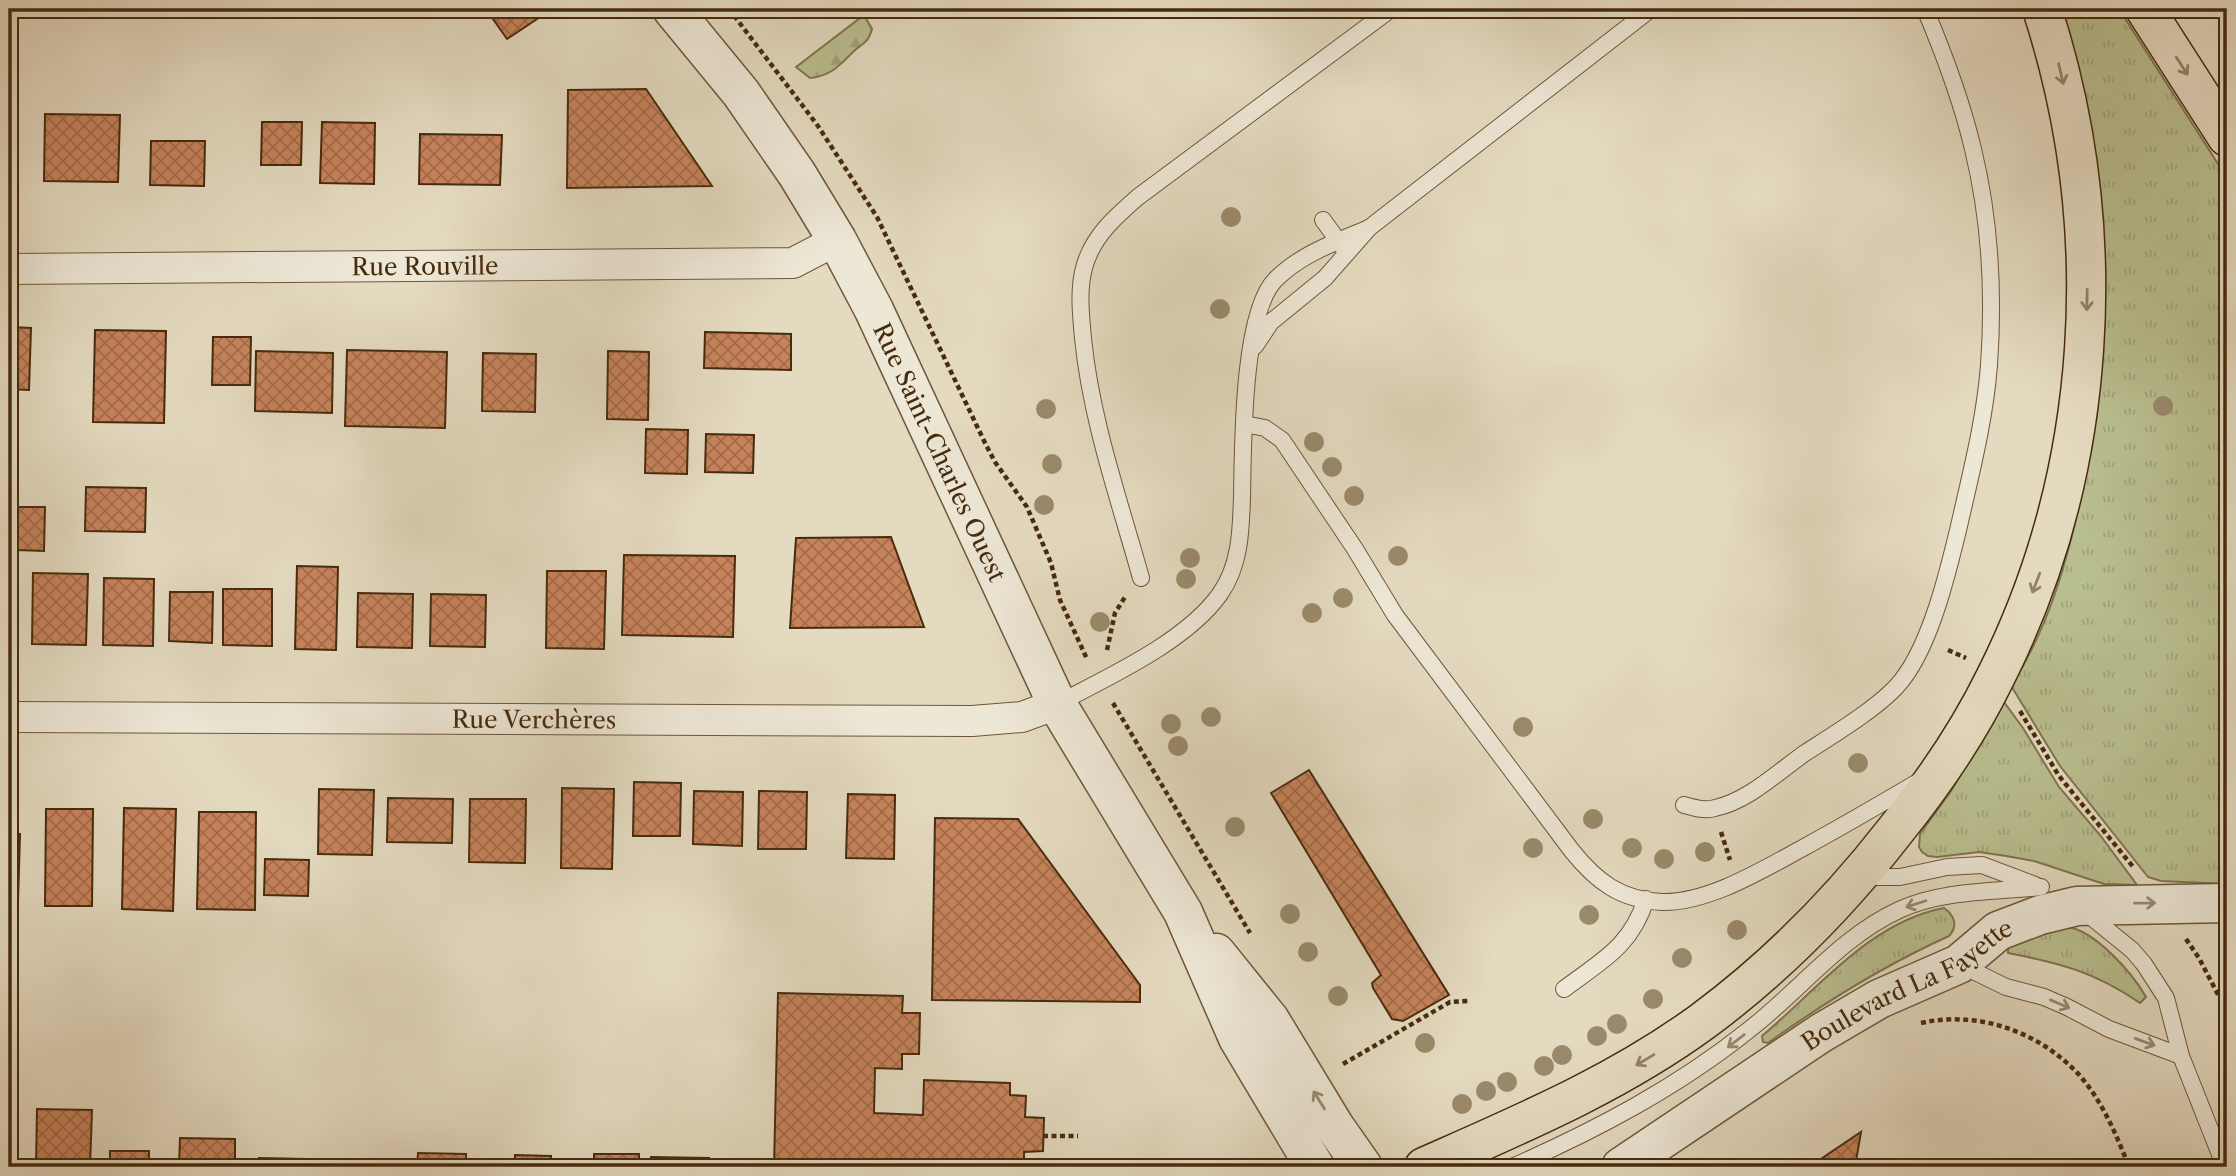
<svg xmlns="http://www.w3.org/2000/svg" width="2236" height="1176" font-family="'Libre Caslon Text',serif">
<defs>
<pattern id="grass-tufts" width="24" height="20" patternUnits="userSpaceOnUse" patternTransform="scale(1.75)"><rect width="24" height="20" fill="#b9be8f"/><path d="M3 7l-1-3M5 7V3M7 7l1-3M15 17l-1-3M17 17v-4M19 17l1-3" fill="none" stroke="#a0a37a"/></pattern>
<pattern id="forest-firs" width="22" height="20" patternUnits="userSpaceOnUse" patternTransform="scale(1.75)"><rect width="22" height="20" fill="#b9be8f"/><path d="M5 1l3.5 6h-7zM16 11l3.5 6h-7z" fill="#a0a37a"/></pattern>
<pattern id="building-cross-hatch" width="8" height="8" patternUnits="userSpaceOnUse" patternTransform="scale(1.75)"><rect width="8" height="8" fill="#c7835c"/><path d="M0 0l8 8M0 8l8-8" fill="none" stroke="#a36b4a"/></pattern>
</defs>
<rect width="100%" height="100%" fill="#e4dac0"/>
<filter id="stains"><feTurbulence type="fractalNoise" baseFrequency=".00286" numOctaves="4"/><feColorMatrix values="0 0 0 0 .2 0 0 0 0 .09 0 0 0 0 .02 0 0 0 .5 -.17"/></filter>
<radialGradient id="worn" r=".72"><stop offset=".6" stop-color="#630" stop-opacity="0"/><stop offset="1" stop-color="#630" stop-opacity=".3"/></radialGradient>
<!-- grass -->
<g fill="url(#grass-tufts)" stroke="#80744e" stroke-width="2">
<path d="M2061 9H2119L2227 178V884L2161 881 2148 877 2060 766 2013 689 2012 684C2047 630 2065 568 2079 506 2118 339 2112 173 2061 9Z"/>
<polygon points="2004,702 2023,728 2059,787 2100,835 2137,885 2104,884 2034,861 2006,856 1979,852 1937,857 1928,856 1922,852 1919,847 1920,834 1951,791"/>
<path d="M1944 908C1955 916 1958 926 1949 936 1885 965 1825 1002 1768 1043L1763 1042 1762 1036C1818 989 1870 922 1944 908Z"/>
<path d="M2067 927C2095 930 2133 974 2146 997L2140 1003C2095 972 2060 963 2008 953V947L2047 932Z"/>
</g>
<!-- forest -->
<path fill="url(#forest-firs)" stroke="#80744e" stroke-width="2" d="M864 15 872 29C868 43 864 42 854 51 840 65 831 76 810 78L796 67Z"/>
<!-- building -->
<g fill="url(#building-cross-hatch)" stroke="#472b0c" stroke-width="2">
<polygon points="486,9 552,9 507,39"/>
<polygon points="646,89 712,186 567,188 568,90"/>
<polygon points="45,114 120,115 118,182 44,181"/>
<polygon points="262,122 302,122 301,165 261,165"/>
<polygon points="322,122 375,123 374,184 320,183"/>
<polygon points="9,131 14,131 13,189 9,188"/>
<polygon points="420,134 502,135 500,185 419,184"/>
<polygon points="151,141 205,141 204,186 150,185"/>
<polygon points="9,327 31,328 29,390 9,389"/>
<polygon points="95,330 166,331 164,423 93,422"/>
<polygon points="705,332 791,334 791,370 704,368"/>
<polygon points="213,337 251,337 250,385 212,385"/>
<polygon points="347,350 447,352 445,428 345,426"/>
<polygon points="256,351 333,353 332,413 255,411"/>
<polygon points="608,351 649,352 648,420 607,419"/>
<polygon points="483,353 536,354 535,412 482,411"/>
<polygon points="646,429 688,430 687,474 645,473"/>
<polygon points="706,434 754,435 753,473 705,472"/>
<polygon points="86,487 146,488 145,532 85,531"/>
<polygon points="18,507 45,507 44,551 17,550"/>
<polygon points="891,537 924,627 790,628 796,538"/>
<polygon points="624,555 735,556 733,637 622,635"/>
<polygon points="297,566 338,567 336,650 295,649"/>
<polygon points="547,571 606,571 604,649 546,648"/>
<polygon points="33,573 88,574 86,645 32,644"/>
<polygon points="104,578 154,579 153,646 103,645"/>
<polygon points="223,589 272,589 272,646 223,645"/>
<polygon points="170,592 213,592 212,643 169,641"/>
<polygon points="358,593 413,594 412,648 357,647"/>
<polygon points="431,594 486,595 485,647 430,646"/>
<polygon points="1309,770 1449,995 1403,1021 1392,1019 1373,988 1372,983 1381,975 1271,793"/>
<polygon points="634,782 681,783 680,836 633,836"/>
<polygon points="562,788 614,789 612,869 561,868"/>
<polygon points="319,789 374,790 372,855 318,854"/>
<polygon points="694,791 743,792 742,846 693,844"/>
<polygon points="759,791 807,792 806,849 758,849"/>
<polygon points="848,794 895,795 894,859 846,858"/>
<polygon points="388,798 453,799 452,843 387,842"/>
<polygon points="470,799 526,799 525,863 469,862"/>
<polygon points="124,808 176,809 173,911 122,909"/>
<polygon points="46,809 93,809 92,906 45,906"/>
<polygon points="199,812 256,812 255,910 197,909"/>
<polygon points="935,818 1018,819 1140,985 1140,1002 932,1000"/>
<polygon points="9,834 20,834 18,902 9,901"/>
<polygon points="265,859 309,860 308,896 264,895"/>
<polygon points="778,993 903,996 902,1013 920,1013 919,1054 902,1054 902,1069 875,1068 874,1113 923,1115 924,1080 1010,1083 1010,1095 1026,1096 1025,1117 1044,1118 1043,1151 1024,1152 1024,1167 774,1167"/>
<polygon points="37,1109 92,1110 90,1167 36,1167"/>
<polygon points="1861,1132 1855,1167 1809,1167"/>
<polygon points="180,1138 235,1139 235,1167 179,1167"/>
<rect x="110" y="1151" width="39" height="16"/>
<polygon points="418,1153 466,1154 466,1167 417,1167"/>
<rect x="594" y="1154" width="45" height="13"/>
<polygon points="515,1155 551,1156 551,1167 514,1167"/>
<polygon points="651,1157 709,1158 709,1167 651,1167"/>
<polygon points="259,1158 306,1159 306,1167 259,1167"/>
<rect x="335" y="1163" width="54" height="4"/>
</g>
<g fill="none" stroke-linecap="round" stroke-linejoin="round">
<defs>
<g id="service">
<polyline points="1323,220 1344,249"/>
<polyline points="1255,346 1271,322 1325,278 1369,228 1651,9"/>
<path d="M1244 424 1265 428 1282 440 1355 549 1395 615 1572 851C1597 882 1621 900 1662 902 1708 903 1762 870 1801 849 1841 827 1879 805 1918 782"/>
<path d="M1141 578C1119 499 1091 420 1083 338 1081 316 1078 290 1084 268 1092 237 1115 217 1138 197L1391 9"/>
<path d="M1057 704C1108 677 1186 642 1220 594 1240 566 1241 531 1242 497 1243 448 1242 312 1276 279 1301 254 1336 242 1369 228"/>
<path d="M1684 805C1695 808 1705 811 1715 808 1748 801 1778 772 1805 753 1833 735 1883 705 1902 680 1931 643 1948 572 1959 526 1971 473 1985 419 1989 365 1994 294 1990 219 1973 149 1962 102 1944 54 1925 9"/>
<polyline points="1863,877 1900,877 1947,867 1982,865 2035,885"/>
<polyline points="2085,912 2132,950 2144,964 2166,998 2181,1056 2225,1167"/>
<polyline points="1959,964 2006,987 2044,997 2067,1007 2109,1029 2181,1056"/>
<path d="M1564 989C1601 961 1631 947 1646 899"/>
<path d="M1512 1167C1596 1130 1678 1087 1750 1029 1800 990 1842 936 1899 910 1943 890 1994 892 2041 887"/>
</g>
<g id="minor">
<path id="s1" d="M9 269 793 263 837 240"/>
<path id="s2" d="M9 717 972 721 1022 717 1057 704"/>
</g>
<g id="tertiary">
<path id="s3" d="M672 9 741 93 797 174 837 240 874 310 1057 704 1183 912 1238 1038 1315 1167"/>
<polyline points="1216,953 1270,1020 1335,1127 1363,1167"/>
<path id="s4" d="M1621 1167 1821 1033 1879 999 1959 964 1998 931 2040 915 2077 906 2227 903"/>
</g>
<g id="motorway">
<polyline points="2145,9 2227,137"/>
<path d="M1424 1167C1521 1124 1617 1084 1703 1021 1776 967 1839 903 1895 831 1933 784 1968 733 1995 678 2099 472 2113 228 2042 9"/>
</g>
</defs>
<!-- service casing -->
<use href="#service" stroke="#6e5739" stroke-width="18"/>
<!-- minor casing -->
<use href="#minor" stroke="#6e5739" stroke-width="32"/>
<!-- tertiary casing -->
<use href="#tertiary" stroke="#6e5739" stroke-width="41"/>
<!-- motorway casing -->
<use href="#motorway" stroke="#472b0c" stroke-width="41"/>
<!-- path -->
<g stroke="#472b0c" stroke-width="4.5" stroke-dasharray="5 3.5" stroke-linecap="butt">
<polyline points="729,9 818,126 877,217 986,445 995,462 1027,507 1051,563 1060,600 1087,659"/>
<polyline points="1107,650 1115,613 1125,597"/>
<polyline points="1948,650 1966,658"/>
<polyline points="1113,703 1250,933"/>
<polyline points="2020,711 2059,776 2134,868"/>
<polyline points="1721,832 1730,860"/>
<polyline points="2186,939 2199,958 2227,1012"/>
<path d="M1921 1023C1979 1010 2041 1032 2081 1077 2103 1103 2117 1136 2129 1167"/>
<polyline points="1343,1064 1450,1002 1468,1001"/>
<polyline points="1043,1136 1078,1136"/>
<polyline points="1879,1167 1882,1165"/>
</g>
<!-- service -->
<use href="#service" stroke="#ede7d6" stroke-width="16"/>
<!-- minor -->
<use href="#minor" stroke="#ede7d6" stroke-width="30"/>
<!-- tertiary -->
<use href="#tertiary" stroke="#ede7d6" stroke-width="38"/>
<!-- motorway -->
<use href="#motorway" stroke="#e4dac0" stroke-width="38"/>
</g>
<!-- trees -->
<g fill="#9a8a6b">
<circle cx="1231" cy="217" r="10"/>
<circle cx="1220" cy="309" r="10"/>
<circle cx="2163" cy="406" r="10"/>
<circle cx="1046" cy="409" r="10"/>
<circle cx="1314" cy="442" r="10"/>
<circle cx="1052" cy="464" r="10"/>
<circle cx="1332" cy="467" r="10"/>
<circle cx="1354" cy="496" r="10"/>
<circle cx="1044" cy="505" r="10"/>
<circle cx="1398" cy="556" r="10"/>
<circle cx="1190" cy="558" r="10"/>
<circle cx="1186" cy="579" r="10"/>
<circle cx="1343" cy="598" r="10"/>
<circle cx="1312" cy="613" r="10"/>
<circle cx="1100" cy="622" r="10"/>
<circle cx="1211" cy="717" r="10"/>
<circle cx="1171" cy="724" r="10"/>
<circle cx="1523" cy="727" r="10"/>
<circle cx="1178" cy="746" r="10"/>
<circle cx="1858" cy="763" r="10"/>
<circle cx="1593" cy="819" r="10"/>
<circle cx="1235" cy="827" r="10"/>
<circle cx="1533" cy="848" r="10"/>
<circle cx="1632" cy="848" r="10"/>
<circle cx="1705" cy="852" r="10"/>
<circle cx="1664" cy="859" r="10"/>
<circle cx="1290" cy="914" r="10"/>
<circle cx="1589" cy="915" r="10"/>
<circle cx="1737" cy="930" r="10"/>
<circle cx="1308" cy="952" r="10"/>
<circle cx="1682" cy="958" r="10"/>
<circle cx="1338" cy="996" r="10"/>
<circle cx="1653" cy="999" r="10"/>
<circle cx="1617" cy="1024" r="10"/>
<circle cx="1597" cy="1036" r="10"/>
<circle cx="1425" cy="1043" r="10"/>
<circle cx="1562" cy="1055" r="10"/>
<circle cx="1544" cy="1066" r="10"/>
<circle cx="1507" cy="1082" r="10"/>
<circle cx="1486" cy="1091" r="10"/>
<circle cx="1462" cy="1104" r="10"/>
</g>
<!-- one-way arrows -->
<defs><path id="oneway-shaft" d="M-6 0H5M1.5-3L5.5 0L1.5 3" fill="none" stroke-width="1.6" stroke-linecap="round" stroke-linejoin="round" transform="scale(1.75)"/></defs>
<g stroke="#968266">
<use href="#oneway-shaft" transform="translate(2182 66) rotate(57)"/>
<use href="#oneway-shaft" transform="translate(2061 74) rotate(77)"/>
<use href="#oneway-shaft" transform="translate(2087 300) rotate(91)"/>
<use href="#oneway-shaft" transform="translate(2036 583) rotate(111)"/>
<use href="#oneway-shaft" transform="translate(1645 1060) rotate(149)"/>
</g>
<g stroke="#9a8971">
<use href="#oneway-shaft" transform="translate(2145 903) rotate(-1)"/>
<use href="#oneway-shaft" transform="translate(1916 904) rotate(162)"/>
<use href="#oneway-shaft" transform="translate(2060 1004) rotate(23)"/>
<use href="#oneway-shaft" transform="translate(1736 1041) rotate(142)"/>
<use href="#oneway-shaft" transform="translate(2145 1042) rotate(20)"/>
<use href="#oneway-shaft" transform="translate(1319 1100) rotate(-122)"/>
</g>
<g text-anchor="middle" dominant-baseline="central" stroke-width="5" stroke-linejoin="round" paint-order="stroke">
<!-- street labels -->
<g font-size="24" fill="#472b0c" stroke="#ede7d6">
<text stroke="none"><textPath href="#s1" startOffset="416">Rue Rouville</textPath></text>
<text stroke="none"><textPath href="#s3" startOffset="520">Rue Saint-Charles Ouest</textPath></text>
<text stroke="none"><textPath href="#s2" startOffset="525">Rue Verchères</textPath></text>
<text stroke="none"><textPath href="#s4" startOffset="340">Boulevard La Fayette</textPath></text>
</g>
</g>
<!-- margin -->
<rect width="2236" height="1176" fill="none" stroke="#e4dac0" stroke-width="35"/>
<rect x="10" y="10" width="2215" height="1155" fill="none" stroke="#472b0c" stroke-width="3.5"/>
<rect x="18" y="18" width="2201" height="1141" fill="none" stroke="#472b0c" stroke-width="2"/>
<rect width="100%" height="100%" filter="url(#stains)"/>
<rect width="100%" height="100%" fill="url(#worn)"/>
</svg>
